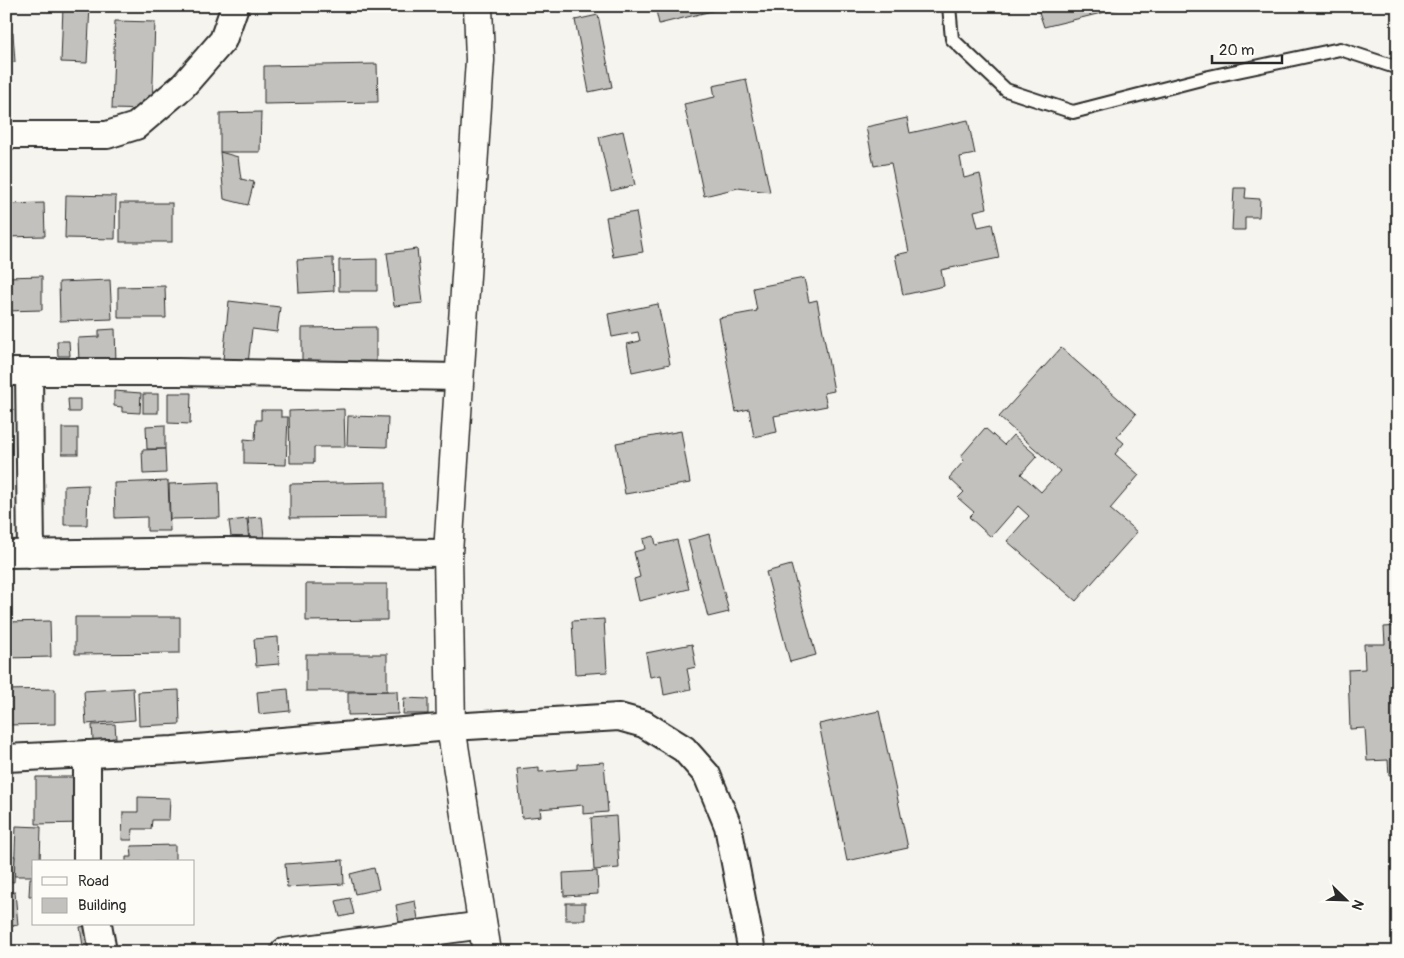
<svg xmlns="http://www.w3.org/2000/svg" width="1404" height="958" font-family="Pangolin,sans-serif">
<rect width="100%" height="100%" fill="#f5f4ef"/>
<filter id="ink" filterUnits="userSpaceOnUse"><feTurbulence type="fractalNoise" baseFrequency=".02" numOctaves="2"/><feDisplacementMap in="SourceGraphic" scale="10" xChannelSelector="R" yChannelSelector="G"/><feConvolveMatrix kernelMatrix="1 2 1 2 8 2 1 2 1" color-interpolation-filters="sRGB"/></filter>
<g filter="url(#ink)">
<!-- building -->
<g fill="#c2c1be" stroke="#2b2b2b">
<polygon points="63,6 90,6 87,63 61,62"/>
<polygon points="655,6 732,6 659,24"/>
<polygon points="1037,6 1130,6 1044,27"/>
<polygon points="598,15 612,87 589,92 575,20"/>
<polygon points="115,21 155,22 152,110 112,109"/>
<polygon points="6,33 13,33 15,62 6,63"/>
<polygon points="377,64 378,102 264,104 264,66"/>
<polygon points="746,79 770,192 738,188 704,196 684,104 715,97 713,86"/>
<polygon points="261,112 260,152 220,152 220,113"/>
<polygon points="907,118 910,133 968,120 975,154 960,157 964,178 980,174 987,208 974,211 978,227 992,224 999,258 941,270 944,286 903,295 895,255 909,252 891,163 874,166 866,127"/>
<polygon points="623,131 635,185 611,191 599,137"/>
<polygon points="220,152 238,157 241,179 254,182 248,205 224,199"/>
<polygon points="1234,188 1246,188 1245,198 1260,199 1259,217 1245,217 1245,230 1232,230"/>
<polygon points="66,195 116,196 115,239 65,238"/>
<polygon points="44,203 45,236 6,237 6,204"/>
<rect x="120" y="203" width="52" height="39"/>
<polygon points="636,212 643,252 613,257 606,217"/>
<polygon points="417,249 423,303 394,306 387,253"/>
<polygon points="333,258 334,291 299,293 297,260"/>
<polygon points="377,259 377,291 339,291 339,260"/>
<polygon points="42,276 42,310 6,311 6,277"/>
<polygon points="804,278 809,302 817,300 834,391 824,393 827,406 774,416 777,432 754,437 749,409 736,412 719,318 757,311 753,288"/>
<polygon points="110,280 112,319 60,321 59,282"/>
<polygon points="165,286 166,318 118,318 118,287"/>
<polygon points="229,301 280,307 277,332 252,329 247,372 222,369"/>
<polygon points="658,304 670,364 632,372 627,344 640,341 638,332 612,337 608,314"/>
<polygon points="376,327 376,362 302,362 302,328"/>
<polygon points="115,329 116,363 79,363 78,338 99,337 99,330"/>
<polygon points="57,341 69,341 70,356 58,356"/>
<polygon points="1061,348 1136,414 1117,437 1124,443 1115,454 1139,475 1110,509 1137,532 1076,601 1007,541 1029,516 1018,506 991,537 969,517 974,512 958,498 964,492 949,478 964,461 961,456 985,428 1004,445 1013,435 1037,456 1021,474 1041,492 1060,471 999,417"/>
<polygon points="114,391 141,393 140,413 122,412 122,407 114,406"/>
<polygon points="168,393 191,393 190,424 168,423"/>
<rect x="143" y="394" width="15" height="19"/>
<polygon points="68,399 80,399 80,412 69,412"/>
<polygon points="344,409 345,447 314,447 314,463 290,463 289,411"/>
<polygon points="261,410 281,410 281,417 288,417 286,465 244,464 244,439 255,440 256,420 261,420"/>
<polygon points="348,416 388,417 387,447 347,446"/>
<polygon points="165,425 165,449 147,449 146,426"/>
<rect x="62" y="428" width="16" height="26"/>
<polygon points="681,431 690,483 625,494 616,443"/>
<polygon points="165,449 166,473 143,474 142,450"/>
<polygon points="168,481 170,531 147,531 147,517 115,518 114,483"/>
<polygon points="219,482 220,518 170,519 169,484"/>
<polygon points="386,482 386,517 290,518 290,484"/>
<polygon points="88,485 87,525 64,525 64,486"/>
<polygon points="262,517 264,537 250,538 248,518"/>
<polygon points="247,519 249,542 232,544 229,521"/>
<polygon points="709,534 729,612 708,617 688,540"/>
<polygon points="654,536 656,545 677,540 689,589 639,601 634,579 640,577 634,552 645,549 643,539"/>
<polygon points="791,565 816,655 790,662 766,572"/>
<polygon points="306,584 387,584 387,620 306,621"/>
<polygon points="75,617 180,617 180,653 75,654"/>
<polygon points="604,619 607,672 575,674 572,621"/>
<polygon points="50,621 51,657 6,658 6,622"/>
<polygon points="1398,626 1398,775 1389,775 1388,760 1367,761 1365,728 1350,729 1348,670 1365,669 1364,644 1385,644 1384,627"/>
<polygon points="278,637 279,664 256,666 254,639"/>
<polygon points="692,644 696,667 687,669 691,689 664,695 661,675 650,677 646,653"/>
<rect x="306" y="654" width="81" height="37"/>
<polygon points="133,688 135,720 86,724 84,691"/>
<polygon points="55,689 55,724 7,725 7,690"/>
<polygon points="288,689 290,711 259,714 257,692"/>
<polygon points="179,690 180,724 139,726 138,692"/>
<polygon points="397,691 398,714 348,715 348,692"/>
<polygon points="404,698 428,699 428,714 403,714"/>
<polygon points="879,711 908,848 847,861 819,724"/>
<polygon points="115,724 116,738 93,740 92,725"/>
<polygon points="604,762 608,812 583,814 583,805 540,809 541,816 522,818 517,769 539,767 539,772 577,769 577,764"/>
<polygon points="36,777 85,777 85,823 36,824"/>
<polygon points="6,796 9,796 10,843 6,843"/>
<polygon points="138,797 170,798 169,820 152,820 151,829 133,829 132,840 122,840 123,812 138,812"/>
<polygon points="616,816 619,868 594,870 591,818"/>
<polygon points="16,826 41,827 40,862 34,862 34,876 14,876"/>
<polygon points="175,845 175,862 126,862 126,857 132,857 131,846"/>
<polygon points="6,855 15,856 14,882 6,881"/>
<polygon points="343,860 344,884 287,887 285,864"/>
<polygon points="374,868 379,889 355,894 350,874"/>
<polygon points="597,871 598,894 564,896 563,873"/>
<polygon points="30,878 34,878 34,896 29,896"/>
<polygon points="15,892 18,925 6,927 6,893"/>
<polygon points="350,898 354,914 340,917 336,901"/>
<polygon points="415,901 419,925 400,928 396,905"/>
<rect x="566" y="903" width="19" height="17"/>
<polygon points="97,924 102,952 84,952 80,927"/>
</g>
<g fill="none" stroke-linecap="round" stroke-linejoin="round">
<defs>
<polyline id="lane" points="949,6 952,39 1006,90 1073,112 1209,77 1340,49 1398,68"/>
<g id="street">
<polyline points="6,135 107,135 136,126 183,86 223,40 235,6"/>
<polyline points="6,372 178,372 458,377"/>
<polyline points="29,372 31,554"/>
<polyline points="6,554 223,551 448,553"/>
<polyline points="87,754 87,862"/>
<polyline points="6,758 173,750 451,727 619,717 644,724 684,749 707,775 728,826 752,952"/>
<polyline points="98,924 103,952"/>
<polyline points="284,952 483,925"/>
</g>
<polyline id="secondary" points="478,6 480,60 448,553 451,727 487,952"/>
</defs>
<!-- lane casing -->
<use href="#lane" stroke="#2b2b2b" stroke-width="16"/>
<!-- street casing -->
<use href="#street" stroke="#2b2b2b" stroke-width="30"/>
<!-- secondary casing -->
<use href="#secondary" stroke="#2b2b2b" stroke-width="31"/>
<!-- lane -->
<use href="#lane" stroke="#fdfcf7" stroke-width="12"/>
<!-- street -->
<use href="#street" stroke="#fdfcf7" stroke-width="26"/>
<!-- secondary -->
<use href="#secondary" stroke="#fdfcf7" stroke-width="28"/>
</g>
</g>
<!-- margin -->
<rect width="1404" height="958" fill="none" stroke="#fdfcf7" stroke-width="25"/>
<rect x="12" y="12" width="1379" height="933" fill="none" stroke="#2b2b2b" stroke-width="2" filter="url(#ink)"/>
<!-- legend -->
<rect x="32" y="860" width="162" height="65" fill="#fdfcf7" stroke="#a9a8a5"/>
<rect x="42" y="877" width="25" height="8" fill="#fdfcf7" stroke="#a9a8a5"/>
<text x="78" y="886" font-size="15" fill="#2b2b2b">Road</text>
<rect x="42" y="898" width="25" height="15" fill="#c2c1be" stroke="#a9a8a5"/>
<text x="78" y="910" font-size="15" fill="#2b2b2b">Building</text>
<!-- north arrow -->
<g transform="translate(1346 900) rotate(113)" stroke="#fdfcf7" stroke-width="4" paint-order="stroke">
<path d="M0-4L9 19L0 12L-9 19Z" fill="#2b2b2b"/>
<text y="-8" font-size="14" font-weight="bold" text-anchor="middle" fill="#2b2b2b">N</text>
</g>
<!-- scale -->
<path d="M1212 55v8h70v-8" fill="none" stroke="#2b2b2b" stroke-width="2.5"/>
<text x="1219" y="55" font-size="15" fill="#2b2b2b" stroke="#fdfcf7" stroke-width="4" paint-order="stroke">20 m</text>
</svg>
